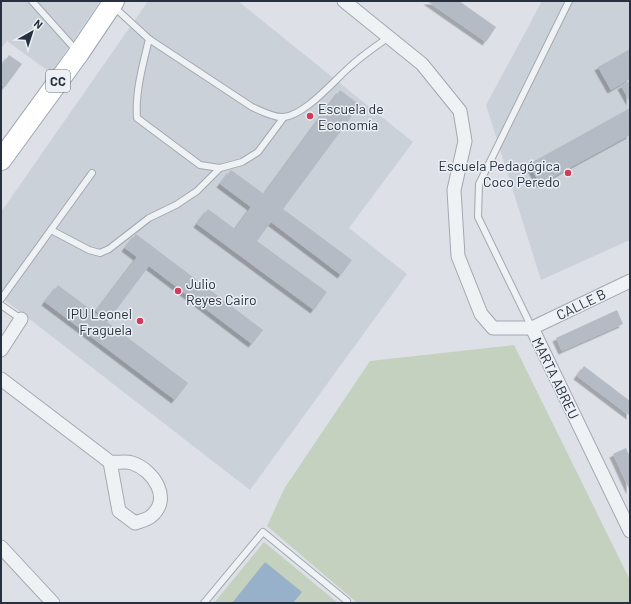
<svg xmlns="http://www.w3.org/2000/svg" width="631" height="604" font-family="Barlow,sans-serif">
<defs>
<filter id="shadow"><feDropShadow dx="-3.5" dy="3.5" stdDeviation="0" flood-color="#0004"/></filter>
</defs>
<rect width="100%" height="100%" fill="#dde1e7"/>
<!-- built -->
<g fill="#cbd1d9">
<polygon points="1,1 100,1 51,73 7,41 1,49"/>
<polygon points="148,1 238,1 413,142 349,228 407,274 250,490 1,297 1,212"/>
<polygon points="542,1 630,1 630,240 541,280 486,105"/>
</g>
<!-- green -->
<g fill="#c4d1be">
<polygon points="514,345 630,580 630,603 354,603 355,601 267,526 284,489 370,361"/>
<polygon points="264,542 338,603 214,603"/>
</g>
<!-- water -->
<polygon fill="#96b1c9" points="265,562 302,592 293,603 232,603"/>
<!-- building -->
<g fill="#b4bbc4" filter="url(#shadow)">
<polygon points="427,1 459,1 496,27 486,42"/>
<polygon points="630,49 630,79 611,90 598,67"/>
<polygon points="9,55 22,64 5,87 1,84 1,66"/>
<polygon points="630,81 630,102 621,86"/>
<polygon points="340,90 360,105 283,209 352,260 341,275 271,222 257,241 327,292 314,310 197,224 208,209 235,229 251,207 220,184 231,170 264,194"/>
<polygon points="630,108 630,135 540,184 529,164"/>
<polygon points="136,234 263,330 252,344 149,266 108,321 96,311 137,257 125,248"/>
<polygon points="58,285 188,383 175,400 45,302"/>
<polygon points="617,310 623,324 562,351 556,338"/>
<polygon points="584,366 630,401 630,416 577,376"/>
<polygon points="626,448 630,457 630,491 613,454"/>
</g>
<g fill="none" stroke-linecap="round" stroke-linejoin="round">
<defs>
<g id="service">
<polyline points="32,1 76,50"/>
<path d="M113 6 149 39 252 107C261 111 274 118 284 117 307 114 335 79 352 65 363 55 376 46 389 37"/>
<path d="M149 39C143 64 135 92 137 118L200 165 220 168 242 162 258 152 284 117"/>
<polyline points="51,230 89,250 100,253 109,249 149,218 176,205 197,191 220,168"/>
<polyline points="1,299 92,173"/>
<polyline points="1,305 21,319"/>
<polyline points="532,328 478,217 479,184 569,1"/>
<polyline points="204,603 263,532 347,601"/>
</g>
<g id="minor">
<polyline points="344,1 422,64 460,111 465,141 454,190 458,256 481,314 493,328 532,328 630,281"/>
<polyline points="532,328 630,531"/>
<polyline points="1,350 21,319"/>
<path d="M1 379 110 462C117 463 126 461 132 463 154 470 173 500 150 517 146 520 140 521 135 523L119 511 110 462"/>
<polyline points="1,547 53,603"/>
</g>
<polyline id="primary" points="1,160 79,53 114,1"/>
</defs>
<!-- service casing -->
<use href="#service" stroke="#a2a8b1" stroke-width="8"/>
<!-- minor casing -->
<use href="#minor" stroke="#a2a8b1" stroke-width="15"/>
<!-- primary casing -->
<use href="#primary" stroke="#9ca6b3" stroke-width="22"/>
<!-- service -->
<use href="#service" stroke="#eff2f5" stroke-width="6"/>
<!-- minor -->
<use href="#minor" stroke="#eff2f5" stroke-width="13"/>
<!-- primary -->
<use href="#primary" stroke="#fff" stroke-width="20"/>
</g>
<!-- markers -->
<g fill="#d23c5b" stroke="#ecf0f5" stroke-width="1.5">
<circle cx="310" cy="116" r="4"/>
<circle cx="568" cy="173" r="4"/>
<circle cx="178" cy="291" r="4"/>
<circle cx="140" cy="321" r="4"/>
</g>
<g text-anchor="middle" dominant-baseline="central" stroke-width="3" stroke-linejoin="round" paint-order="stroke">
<!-- shield labels -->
<rect fill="#ecf0f5" stroke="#616a75" stroke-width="1" x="46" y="70" width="24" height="22" rx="3"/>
<g font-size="13" font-weight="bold" fill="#26303e">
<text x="58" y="81">CC</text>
</g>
<!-- poi labels -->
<g font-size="14" fill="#26303e" stroke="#ecf0f5" text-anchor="start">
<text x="318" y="108">Escuela de<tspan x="318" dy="16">Economía</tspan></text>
<text x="560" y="165" text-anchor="end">Escuela Pedagógica<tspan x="560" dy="16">Coco Peredo</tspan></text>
<text x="186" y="283">Julio<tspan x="186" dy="16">Reyes Cairo</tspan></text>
<text x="132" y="313" text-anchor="end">IPU Leonel<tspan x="132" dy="16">Fraguela</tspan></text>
</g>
<!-- street labels -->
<g font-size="14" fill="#26303e" stroke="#ecf0f5">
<text transform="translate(581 304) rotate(-26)">CALLE B</text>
<text transform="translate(556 378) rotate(64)">MARTA ABREU</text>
</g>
</g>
<!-- border -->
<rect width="631" height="604" fill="none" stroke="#26303e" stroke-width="4"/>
<!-- north arrow -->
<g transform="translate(32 32) rotate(39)" stroke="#ecf0f5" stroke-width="3" paint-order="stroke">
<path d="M0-3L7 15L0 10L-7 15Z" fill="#26303e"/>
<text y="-6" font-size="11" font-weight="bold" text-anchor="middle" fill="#26303e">N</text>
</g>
</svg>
